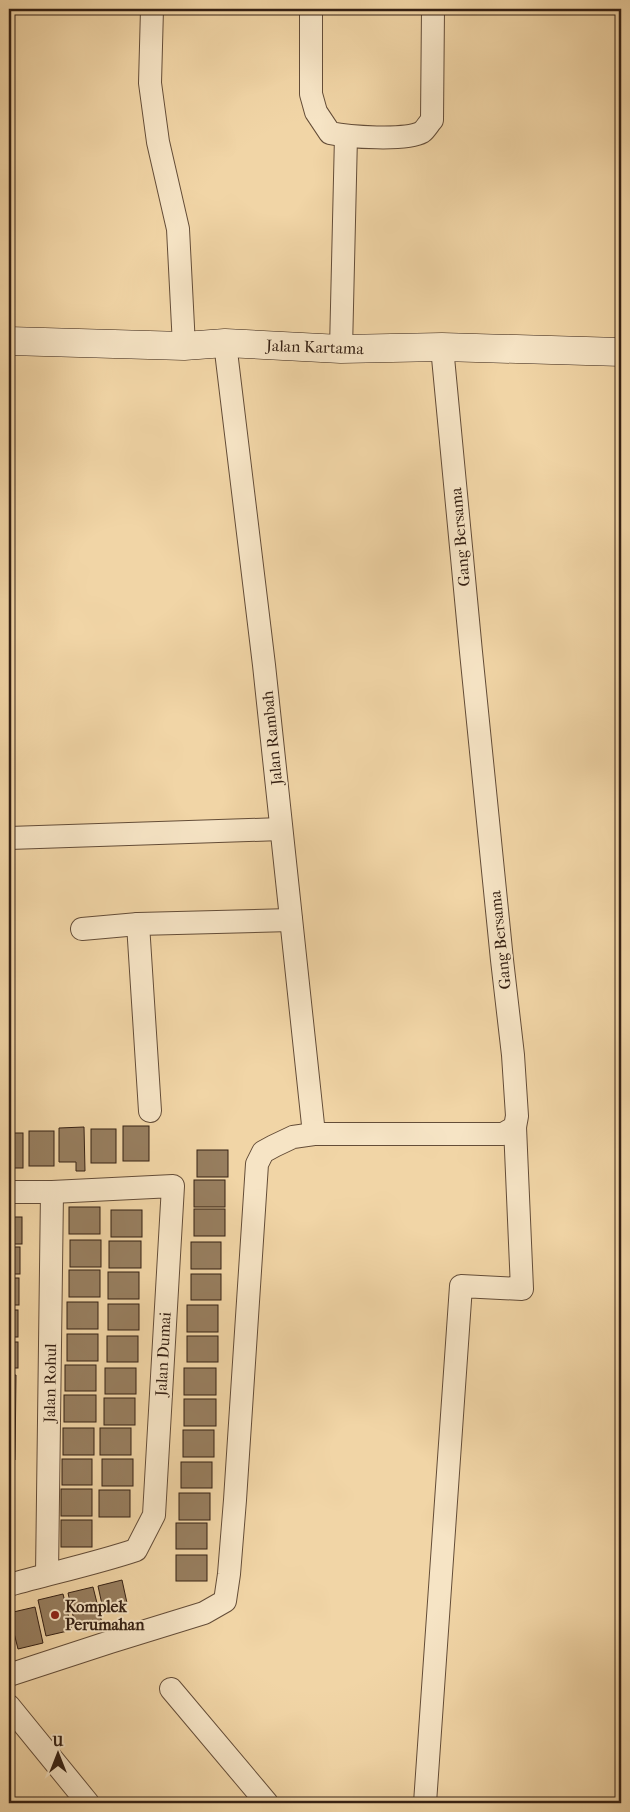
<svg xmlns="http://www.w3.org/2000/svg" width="630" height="1812" font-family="'IM FELL French Canon',serif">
<rect width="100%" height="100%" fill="#f1d5a6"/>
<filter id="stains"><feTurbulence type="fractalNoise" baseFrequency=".004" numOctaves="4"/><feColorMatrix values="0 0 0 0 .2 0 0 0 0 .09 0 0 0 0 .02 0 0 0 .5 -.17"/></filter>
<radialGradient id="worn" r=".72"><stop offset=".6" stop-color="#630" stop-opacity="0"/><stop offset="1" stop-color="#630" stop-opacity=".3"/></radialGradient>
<!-- building -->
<g fill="#977e5f" stroke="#352013">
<rect x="123" y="1126" width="26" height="35"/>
<polygon points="84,1127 85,1171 76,1171 76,1162 59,1162 59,1128"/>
<rect x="91" y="1129" width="25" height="34"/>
<rect x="29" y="1131" width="25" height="35"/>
<rect x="9" y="1133" width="14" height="35"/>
<rect x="197" y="1150" width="31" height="27"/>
<rect x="194" y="1180" width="31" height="27"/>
<rect x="69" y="1207" width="31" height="27"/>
<rect x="194" y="1209" width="31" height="27"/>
<rect x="111" y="1210" width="31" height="27"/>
<rect x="9" y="1217" width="13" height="27"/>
<rect x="70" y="1240" width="31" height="27"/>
<rect x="109" y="1241" width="32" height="27"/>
<rect x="191" y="1242" width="30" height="27"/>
<rect x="9" y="1247" width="11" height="27"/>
<rect x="69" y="1270" width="31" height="27"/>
<rect x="108" y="1272" width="31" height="27"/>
<rect x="191" y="1274" width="30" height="26"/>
<rect x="9" y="1278" width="10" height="27"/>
<rect x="67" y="1302" width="31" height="27"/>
<rect x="108" y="1304" width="31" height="26"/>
<rect x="187" y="1305" width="31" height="27"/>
<rect x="9" y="1310" width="9" height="27"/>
<rect x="67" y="1334" width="31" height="27"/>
<rect x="107" y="1336" width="31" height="26"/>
<rect x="187" y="1336" width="31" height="26"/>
<rect x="9" y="1342" width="9" height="26"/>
<rect x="65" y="1365" width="31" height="26"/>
<rect x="105" y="1368" width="31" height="26"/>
<rect x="184" y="1368" width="32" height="27"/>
<polygon points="9,1375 16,1375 15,1460 9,1461"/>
<rect x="64" y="1395" width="32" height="27"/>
<rect x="104" y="1398" width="31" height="27"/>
<rect x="184" y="1399" width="32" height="27"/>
<rect x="63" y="1428" width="31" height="27"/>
<rect x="100" y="1428" width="31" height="27"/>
<rect x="183" y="1430" width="31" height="27"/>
<rect x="62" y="1459" width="30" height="26"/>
<rect x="102" y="1459" width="31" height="27"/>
<rect x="181" y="1462" width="31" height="26"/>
<rect x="9" y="1466" width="3" height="27"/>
<rect x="61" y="1489" width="31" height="27"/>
<rect x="99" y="1490" width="31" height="27"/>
<rect x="179" y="1493" width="31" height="27"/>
<rect x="61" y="1520" width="31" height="27"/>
<rect x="176" y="1523" width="31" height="26"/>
<rect x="176" y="1555" width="31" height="26"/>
<polygon points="122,1580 127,1603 103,1609 98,1586"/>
<polygon points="93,1587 102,1623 76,1629 68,1593"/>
<polygon points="63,1594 72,1630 46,1636 38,1600"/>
<polygon points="35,1607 43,1643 18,1649 9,1613"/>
</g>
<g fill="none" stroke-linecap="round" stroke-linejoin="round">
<defs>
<g id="street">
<polyline points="152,9 150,83 158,142 178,229 184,346"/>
<path d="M311 9V94L316 112 330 133C348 137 406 141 422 132 426 129 429 123 432 120L433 9"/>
<polyline points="225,343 264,665 314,1134"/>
<polyline points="341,349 346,136"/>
<polyline points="9,838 281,829"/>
<polyline points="82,929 138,924"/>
<polyline points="150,1111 138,924 291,920"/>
<path d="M9 1192H52L173 1186 154 1515 136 1550C94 1564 51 1573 9 1585"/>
<polyline points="47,1574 52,1192"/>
<polyline points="9,1675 110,1642 204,1613 225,1601 229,1574 235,1500 257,1164 263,1152 274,1146 293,1137 314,1134 503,1134 515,1127 517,1116 513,1055 502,960 471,652 442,347"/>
<polyline points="171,1689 267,1803"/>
<polyline points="9,1706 88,1803"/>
<polyline points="425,1803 461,1286 522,1289 515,1127"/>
</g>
<polyline id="secondary" points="9,341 184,346 225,343 341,349 442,347 621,352"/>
</defs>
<!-- street casing -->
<use href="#street" stroke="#644d38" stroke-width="24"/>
<!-- secondary casing -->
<use href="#secondary" stroke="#352013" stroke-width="29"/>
<!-- street -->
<use href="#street" stroke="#f6e4c5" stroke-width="22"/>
<!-- secondary -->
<use href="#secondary" stroke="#f6e4c5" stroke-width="28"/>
</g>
<!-- markers -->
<circle fill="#8f2418" stroke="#f6e4c5" stroke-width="2" cx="55" cy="1615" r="5"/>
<g text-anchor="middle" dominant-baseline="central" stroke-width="4" stroke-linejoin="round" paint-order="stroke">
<!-- street labels -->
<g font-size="16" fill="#352013" stroke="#f6e4c5">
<text transform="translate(315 347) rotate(2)">Jalan Kartama</text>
<text transform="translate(460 537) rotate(-95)">Gang Bersama</text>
<text transform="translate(272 738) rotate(-96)">Jalan Rambah</text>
<text transform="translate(500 940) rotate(-96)">Gang Bersama</text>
<text transform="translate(163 1354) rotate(-87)">Jalan Dumai</text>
<text transform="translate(50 1383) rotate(-89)">Jalan Rohul</text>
</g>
<!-- poi labels -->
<g font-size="16" font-weight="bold" fill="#352013" stroke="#f6e4c5" text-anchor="start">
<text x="65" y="1606">Komplek<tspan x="65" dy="18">Perumahan</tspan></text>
</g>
</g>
<!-- margin -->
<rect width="630" height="1812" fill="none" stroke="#f1d5a6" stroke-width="30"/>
<rect x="10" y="10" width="610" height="1792" fill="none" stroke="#352013" stroke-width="2.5"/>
<rect x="15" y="15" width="600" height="1782" fill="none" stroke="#352013"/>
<!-- north arrow -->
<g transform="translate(58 1754)" stroke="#f6e4c5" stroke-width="4" paint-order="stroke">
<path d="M0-4L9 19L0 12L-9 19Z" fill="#352013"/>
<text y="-8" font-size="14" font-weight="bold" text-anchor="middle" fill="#352013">U</text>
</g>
<rect width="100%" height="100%" filter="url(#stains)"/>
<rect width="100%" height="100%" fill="url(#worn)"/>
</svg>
